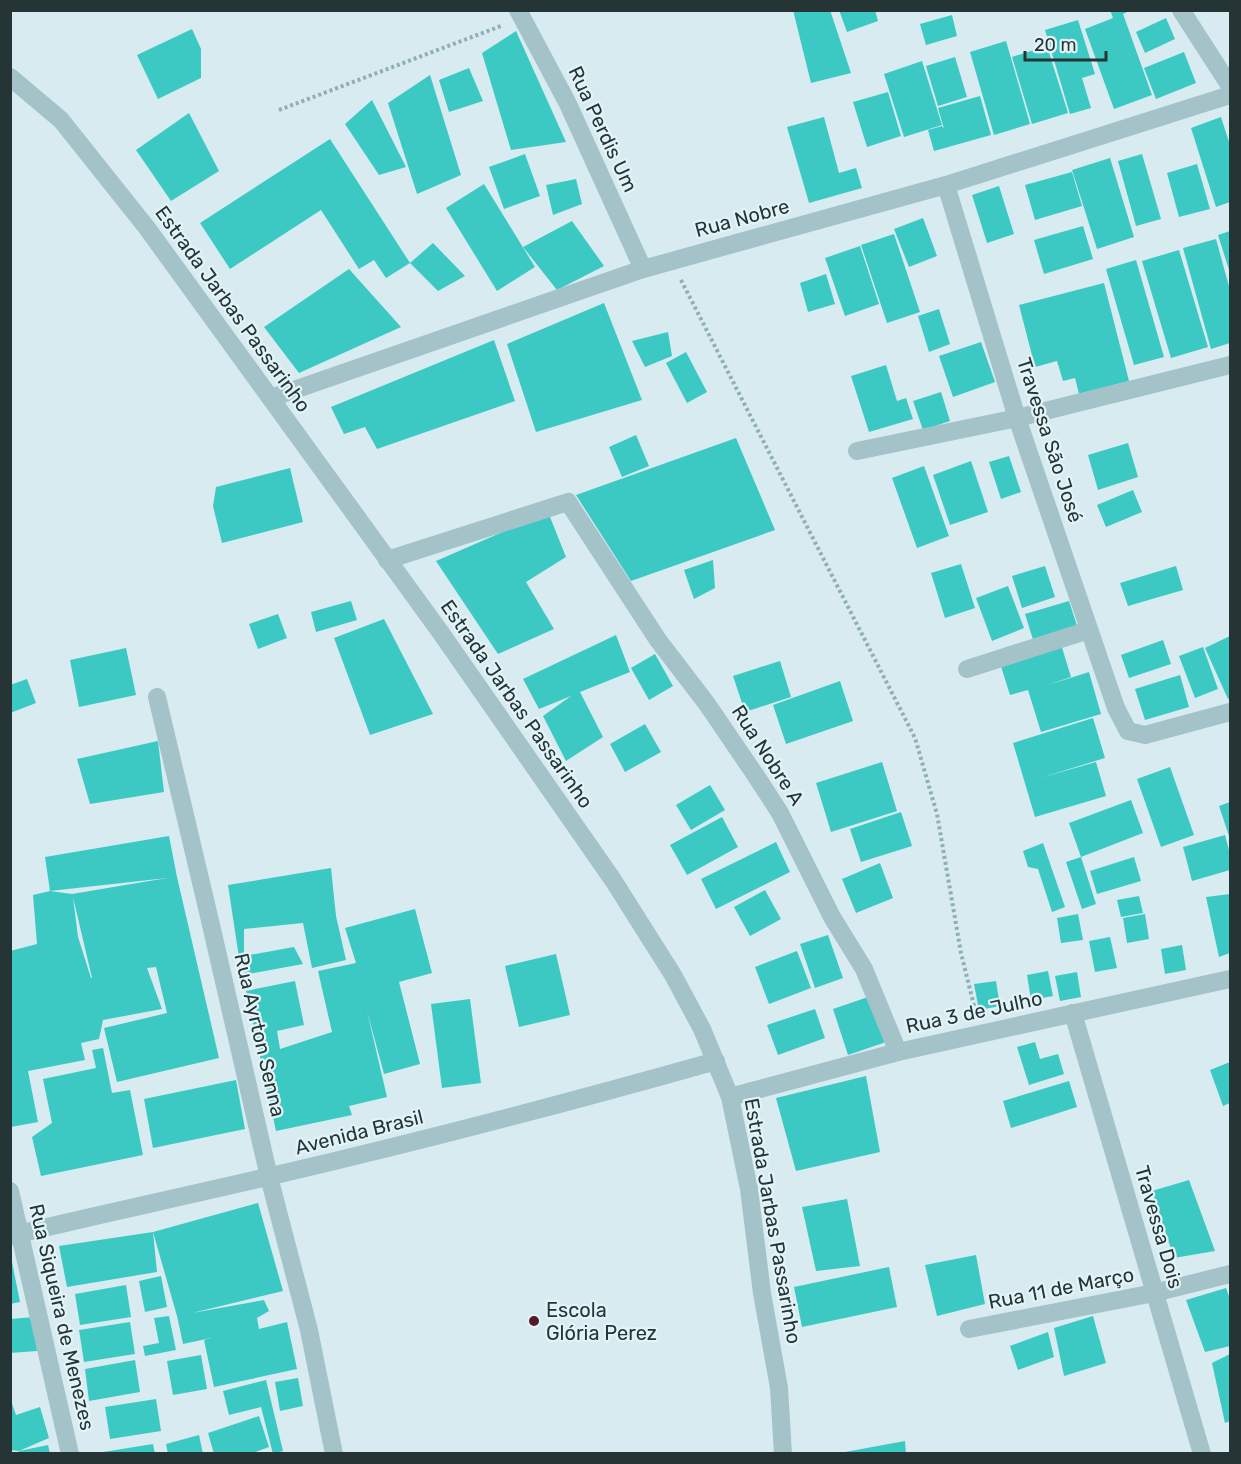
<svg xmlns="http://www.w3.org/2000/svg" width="1241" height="1464" font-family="Rubik,sans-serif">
<rect width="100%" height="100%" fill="#d7ebf1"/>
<!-- building -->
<g fill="#3dc9c3" fill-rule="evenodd">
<polygon points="793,10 830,10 851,73 811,83"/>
<polygon points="839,10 875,10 878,21 847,32"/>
<polygon points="1110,10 1131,10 1123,14 1152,95 1114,109 1085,29 1113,18"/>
<polygon points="952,15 957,36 926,45 920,24"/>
<polygon points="1166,18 1175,39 1145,53 1136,32"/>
<polygon points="1078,20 1095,74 1082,78 1091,108 1070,114 1045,30"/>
<polygon points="192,29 201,49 201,78 158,99 137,55"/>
<polygon points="516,31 566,142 511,150 482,53"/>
<polygon points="1006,41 1030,124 994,135 970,52"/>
<polygon points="1047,46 1068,113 1032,124 1012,57"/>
<polygon points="1184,52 1196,83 1156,99 1144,68"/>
<polygon points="955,57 967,97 938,106 926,66"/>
<polygon points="922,61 942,125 904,137 884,74"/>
<polygon points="469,68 483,101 449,112 439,80"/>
<polygon points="430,75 461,175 417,194 388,103"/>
<polygon points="888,92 901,136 867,147 853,102"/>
<polygon points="980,96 991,135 934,151 928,130 942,126 944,129 938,108"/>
<polygon points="372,100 406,167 379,175 345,124"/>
<polygon points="189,113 219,171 171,201 136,150"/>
<polygon points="824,117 839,173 856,168 862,188 809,203 787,127"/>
<polygon points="1221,117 1230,145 1230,202 1216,207 1191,128"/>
<polygon points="330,139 410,263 433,243 465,276 438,291 410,263 386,278 374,260 359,269 321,210 230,269 200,223"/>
<polygon points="525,154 540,196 504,209 489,167"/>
<polygon points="1142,154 1161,219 1136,226 1118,161"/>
<polygon points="1110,158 1134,237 1097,249 1072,170"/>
<polygon points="1197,164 1210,209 1179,217 1167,173"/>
<polygon points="1072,172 1082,206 1035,220 1025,185"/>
<polygon points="576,179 582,204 553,215 546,185"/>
<polygon points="484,184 535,267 497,291 446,208"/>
<polygon points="999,186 1014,234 987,243 972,195"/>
<polygon points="923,218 937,256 909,267 894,229"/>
<polygon points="572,221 604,266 557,290 523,247"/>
<polygon points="1083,226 1093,259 1044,274 1034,240"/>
<polygon points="1230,231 1230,273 1218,235"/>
<polygon points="894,234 920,312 887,323 861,245"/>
<polygon points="1216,239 1230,290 1230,343 1211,349 1183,248"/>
<polygon points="860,246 879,304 845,316 825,258"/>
<polygon points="1179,250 1208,347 1171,358 1142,261"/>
<polygon points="1136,260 1164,357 1134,365 1106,269"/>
<polygon points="349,269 401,327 299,373 264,327"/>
<polygon points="826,274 835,304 808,312 800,283"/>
<polygon points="1104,283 1129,381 1079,394 1075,378 1063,381 1057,361 1035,367 1019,305"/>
<polygon points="604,303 642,400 536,432 507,344"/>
<polygon points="939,309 950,344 929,352 918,316"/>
<polygon points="668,332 672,356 645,367 632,341"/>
<polygon points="494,340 515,401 377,449 365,427 344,434 331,407"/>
<polygon points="981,342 995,382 953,397 939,356"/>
<polygon points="686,352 707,392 687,403 666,363"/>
<polygon points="886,365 897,401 906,398 913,419 869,432 851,376"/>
<polygon points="941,392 950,421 923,430 913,401"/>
<polygon points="636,435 649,466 622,477 609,447"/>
<polygon points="736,438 775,530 631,581 576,495"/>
<polygon points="1128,443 1138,477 1098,490 1088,455"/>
<polygon points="1009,456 1021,492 1001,499 989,462"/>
<polygon points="971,461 988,512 950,525 933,475"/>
<polygon points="924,466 949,536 917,548 892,478"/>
<polygon points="290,468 303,522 222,543 213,506 216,487"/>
<polygon points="1133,490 1142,512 1106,527 1097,505"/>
<polygon points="548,512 566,557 526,582 554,629 498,654 436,561"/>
<polygon points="713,560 715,588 694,599 684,570"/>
<polygon points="961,564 975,608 945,618 931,573"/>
<polygon points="1045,566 1055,597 1022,608 1012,576"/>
<polygon points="1176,566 1183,590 1128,606 1120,583"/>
<polygon points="1008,586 1024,628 992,641 976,598"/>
<polygon points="351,601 357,620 316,632 311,612"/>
<polygon points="1069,601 1079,632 1035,646 1025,614"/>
<polygon points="278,614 287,638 258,649 249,624"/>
<polygon points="384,619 433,714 370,735 334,638"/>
<polygon points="616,635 630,672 580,692 603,737 566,761 543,716 571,696 539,709 523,679"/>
<polygon points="1230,636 1230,698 1228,699 1205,648"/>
<polygon points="1163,640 1171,664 1129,678 1121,655"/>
<polygon points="1060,641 1071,677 1045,686 1089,672 1101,714 1041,732 1028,690 1010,695 999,660"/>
<polygon points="1203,647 1218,689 1195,698 1179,656"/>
<polygon points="126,648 136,695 79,707 70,660"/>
<polygon points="655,654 673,686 649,700 631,668"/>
<polygon points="780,661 791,697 745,712 733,676"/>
<polygon points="1180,675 1189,707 1145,720 1135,689"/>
<polygon points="27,679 36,703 10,713 10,685"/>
<polygon points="840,681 853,721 786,744 773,705"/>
<polygon points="1093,718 1105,758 1040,778 1096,762 1106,796 1035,817 1013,743"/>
<polygon points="645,724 661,752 625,772 610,744"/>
<polygon points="158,741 164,792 90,804 77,759"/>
<polygon points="882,762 897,811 831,832 816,783"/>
<polygon points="1170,767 1194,835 1161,847 1137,779"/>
<polygon points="710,785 725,810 691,830 676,805"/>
<polygon points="1131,800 1143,833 1081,857 1069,823"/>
<polygon points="1230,802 1230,839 1219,806"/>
<polygon points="901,812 912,846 861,862 850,829"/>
<polygon points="722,817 738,847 687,875 670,845"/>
<polygon points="1225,835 1230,854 1230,870 1192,881 1183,847"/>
<path d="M169 836 177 877 219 1058 117 1082 104 1028 167 1013 156 967 147 968 162 1009 103 1020 99 1039 81 1043 85 1060 28 1071 38 1122 11 1127 10 951 37 944 33 895 50 891 72 894 167 878 50 891 45 857ZM73 897 92 978H91L78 937Z"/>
<polygon points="776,842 790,872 716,909 701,879"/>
<polygon points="1043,843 1065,907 1052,912 1038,869 1028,867 1023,851"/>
<polygon points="1081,857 1096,904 1082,909 1066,862"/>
<polygon points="1134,857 1141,881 1097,894 1090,871"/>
<polygon points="880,863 893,898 856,913 842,879"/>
<polygon points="331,868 336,916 346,960 312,968 303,923 244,929 244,956 294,947 303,964 248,974 241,971 228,885"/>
<polygon points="765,890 781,919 750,936 734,907"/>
<polygon points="1230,894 1230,953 1219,957 1206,897"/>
<polygon points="1139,896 1143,913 1121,917 1117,900"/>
<polygon points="415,909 432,973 399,982 420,1064 384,1074 367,1011 387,1097 349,1106 352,1115 276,1131 246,991 295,981 304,1025 277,1031 280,1049 332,1032 318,971 356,963 345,928"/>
<polygon points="1078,914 1083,940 1061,943 1057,918"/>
<polygon points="1145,914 1149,939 1127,943 1123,918"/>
<polygon points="828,935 843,978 815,988 800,944"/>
<polygon points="1110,937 1117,968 1095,972 1089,941"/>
<polygon points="1182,945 1186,970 1165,974 1161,949"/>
<polygon points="797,951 811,988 769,1004 755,967"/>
<polygon points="556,954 570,1015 519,1027 505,966"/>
<polygon points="1048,971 1053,996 1031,1000 1027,975"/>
<polygon points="1077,972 1081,997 1060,1001 1055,976"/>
<polygon points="996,981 1000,1006 979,1010 974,984"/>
<polygon points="871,996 886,1042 848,1055 833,1009"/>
<polygon points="470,999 481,1083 442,1088 431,1004"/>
<polygon points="815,1009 825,1038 778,1055 767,1025"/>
<polygon points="1035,1042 1040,1059 1058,1054 1064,1074 1029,1085 1017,1047"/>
<polygon points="103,1048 112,1093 130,1090 143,1155 41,1176 32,1137 52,1123 43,1079 96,1068 92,1050"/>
<polygon points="1230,1062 1230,1103 1223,1106 1210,1070"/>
<polygon points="866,1076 880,1152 796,1171 776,1098"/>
<polygon points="236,1080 245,1129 153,1148 144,1099"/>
<polygon points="1069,1081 1077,1107 1011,1128 1003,1101"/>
<polygon points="1189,1180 1215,1251 1174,1258 1152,1191"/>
<polygon points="847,1199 860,1266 816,1271 802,1207"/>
<polygon points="258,1203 283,1291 192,1313 264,1300 269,1311 257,1318 259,1329 287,1322 297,1369 214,1387 204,1340 211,1338 183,1344 177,1316 153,1232"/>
<polygon points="153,1232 157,1272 67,1287 59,1246"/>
<polygon points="976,1255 985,1304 937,1316 925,1265"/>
<polygon points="10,1262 12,1262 20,1302 10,1304"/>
<polygon points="889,1267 897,1307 802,1327 794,1287"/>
<polygon points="161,1276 167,1307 145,1312 139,1281"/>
<polygon points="126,1285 131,1317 80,1325 75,1294"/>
<polygon points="1226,1288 1230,1299 1230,1346 1205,1352 1186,1300"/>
<polygon points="169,1316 176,1350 145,1356 143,1346 159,1343 154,1318"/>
<polygon points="1093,1316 1106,1363 1064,1376 1054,1328"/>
<polygon points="34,1317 37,1351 10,1353 10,1319"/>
<polygon points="130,1322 135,1354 84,1362 79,1330"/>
<polygon points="1048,1332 1054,1357 1018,1370 1010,1346"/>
<polygon points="1230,1354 1230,1421 1225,1423 1212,1363"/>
<polygon points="201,1355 207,1389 173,1395 167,1361"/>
<polygon points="135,1360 140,1392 89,1401 85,1369"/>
<polygon points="298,1378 303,1406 280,1411 275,1382"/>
<polygon points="266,1380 283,1451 273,1454 261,1407 229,1415 223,1391"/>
<polygon points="10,1398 16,1415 40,1407 49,1438 19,1451 10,1450"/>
<polygon points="156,1399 161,1431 110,1439 105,1407"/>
<polygon points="259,1416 269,1447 250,1454 214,1454 208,1433"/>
<polygon points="199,1435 203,1454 168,1454 166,1444"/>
<polygon points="905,1441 906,1454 846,1454 845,1452"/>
<polygon points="153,1444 155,1454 103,1454 103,1452"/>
<polygon points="48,1445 50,1454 19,1454 19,1451"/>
</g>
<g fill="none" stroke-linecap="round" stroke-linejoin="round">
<!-- path -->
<g stroke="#8dafb5" stroke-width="4" stroke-dasharray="3 3" stroke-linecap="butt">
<polyline points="279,110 501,26"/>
<polyline points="681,280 915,738 937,814 961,953 976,1014"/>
</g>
<!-- minor -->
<g stroke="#a3c3c9" stroke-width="18">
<polyline points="518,10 568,104 643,269"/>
<polyline points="1181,10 1230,86"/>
<polyline points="10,77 61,120 147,228 441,633 613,880 673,975 702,1029 730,1097 749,1189 762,1293 779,1388 783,1454"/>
<polyline points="946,185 1017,418 1116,708 1128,731 1145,735 1230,712"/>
<polyline points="271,398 643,269 946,185 1230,95"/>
<polyline points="857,451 1017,418 1230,365"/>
<polyline points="387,560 568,502 658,640 707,704 756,776 780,813 832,917 864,969 898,1052"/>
<polyline points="967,669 1089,630"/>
<polyline points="157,697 208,912 269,1177 309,1330 334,1454"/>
<polyline points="1073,1013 1202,1454"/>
<polyline points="730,1097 898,1052 1230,979"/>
<polyline points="10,1191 70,1454"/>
<path d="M10 1236C96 1215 182 1197 267 1177 418 1142 567 1103 716 1061"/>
<polyline points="969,1329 1154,1293 1230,1274"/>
</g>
</g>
<!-- markers -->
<circle fill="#561a27" stroke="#e3f4f9" stroke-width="2" cx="534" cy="1321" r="6"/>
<g text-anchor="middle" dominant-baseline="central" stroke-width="4.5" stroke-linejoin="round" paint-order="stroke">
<!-- street labels -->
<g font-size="20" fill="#253434" stroke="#e3f4f9">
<text transform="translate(603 129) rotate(65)">Rua Perdis Um</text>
<text transform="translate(742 218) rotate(-15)">Rua Nobre</text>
<text transform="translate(233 309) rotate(54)">Estrada Jarbas Passarinho</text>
<text transform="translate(1050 440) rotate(72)">Travessa São José</text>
<text transform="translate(517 704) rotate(55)">Estrada Jarbas Passarinho</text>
<text transform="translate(768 755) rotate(57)">Rua Nobre A</text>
<text transform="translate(974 1012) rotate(-12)">Rua 3 de Julho</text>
<text transform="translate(260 1035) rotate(77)">Rua Ayrton Senna</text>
<text transform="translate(359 1132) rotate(-14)">Avenida Brasil</text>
<text transform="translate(773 1221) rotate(80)">Estrada Jarbas Passarinho</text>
<text transform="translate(1159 1227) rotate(74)">Travessa Dois</text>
<text transform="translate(1061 1288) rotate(-11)">Rua 11 de Março</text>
<text transform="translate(62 1317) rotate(77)">Rua Siqueira de Menezes</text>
</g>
<!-- poi labels -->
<g font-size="20" fill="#253434" stroke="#e3f4f9" text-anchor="start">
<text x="546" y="1310">Escola<tspan x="546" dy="23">Glória Perez</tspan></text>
</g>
</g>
<!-- border -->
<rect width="1241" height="1464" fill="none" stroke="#253434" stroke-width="24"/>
<!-- scale -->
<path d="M1025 51v9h81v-9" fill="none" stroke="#253434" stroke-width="3"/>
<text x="1034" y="51" font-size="18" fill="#253434" stroke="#e3f4f9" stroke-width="4.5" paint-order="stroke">20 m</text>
</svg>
